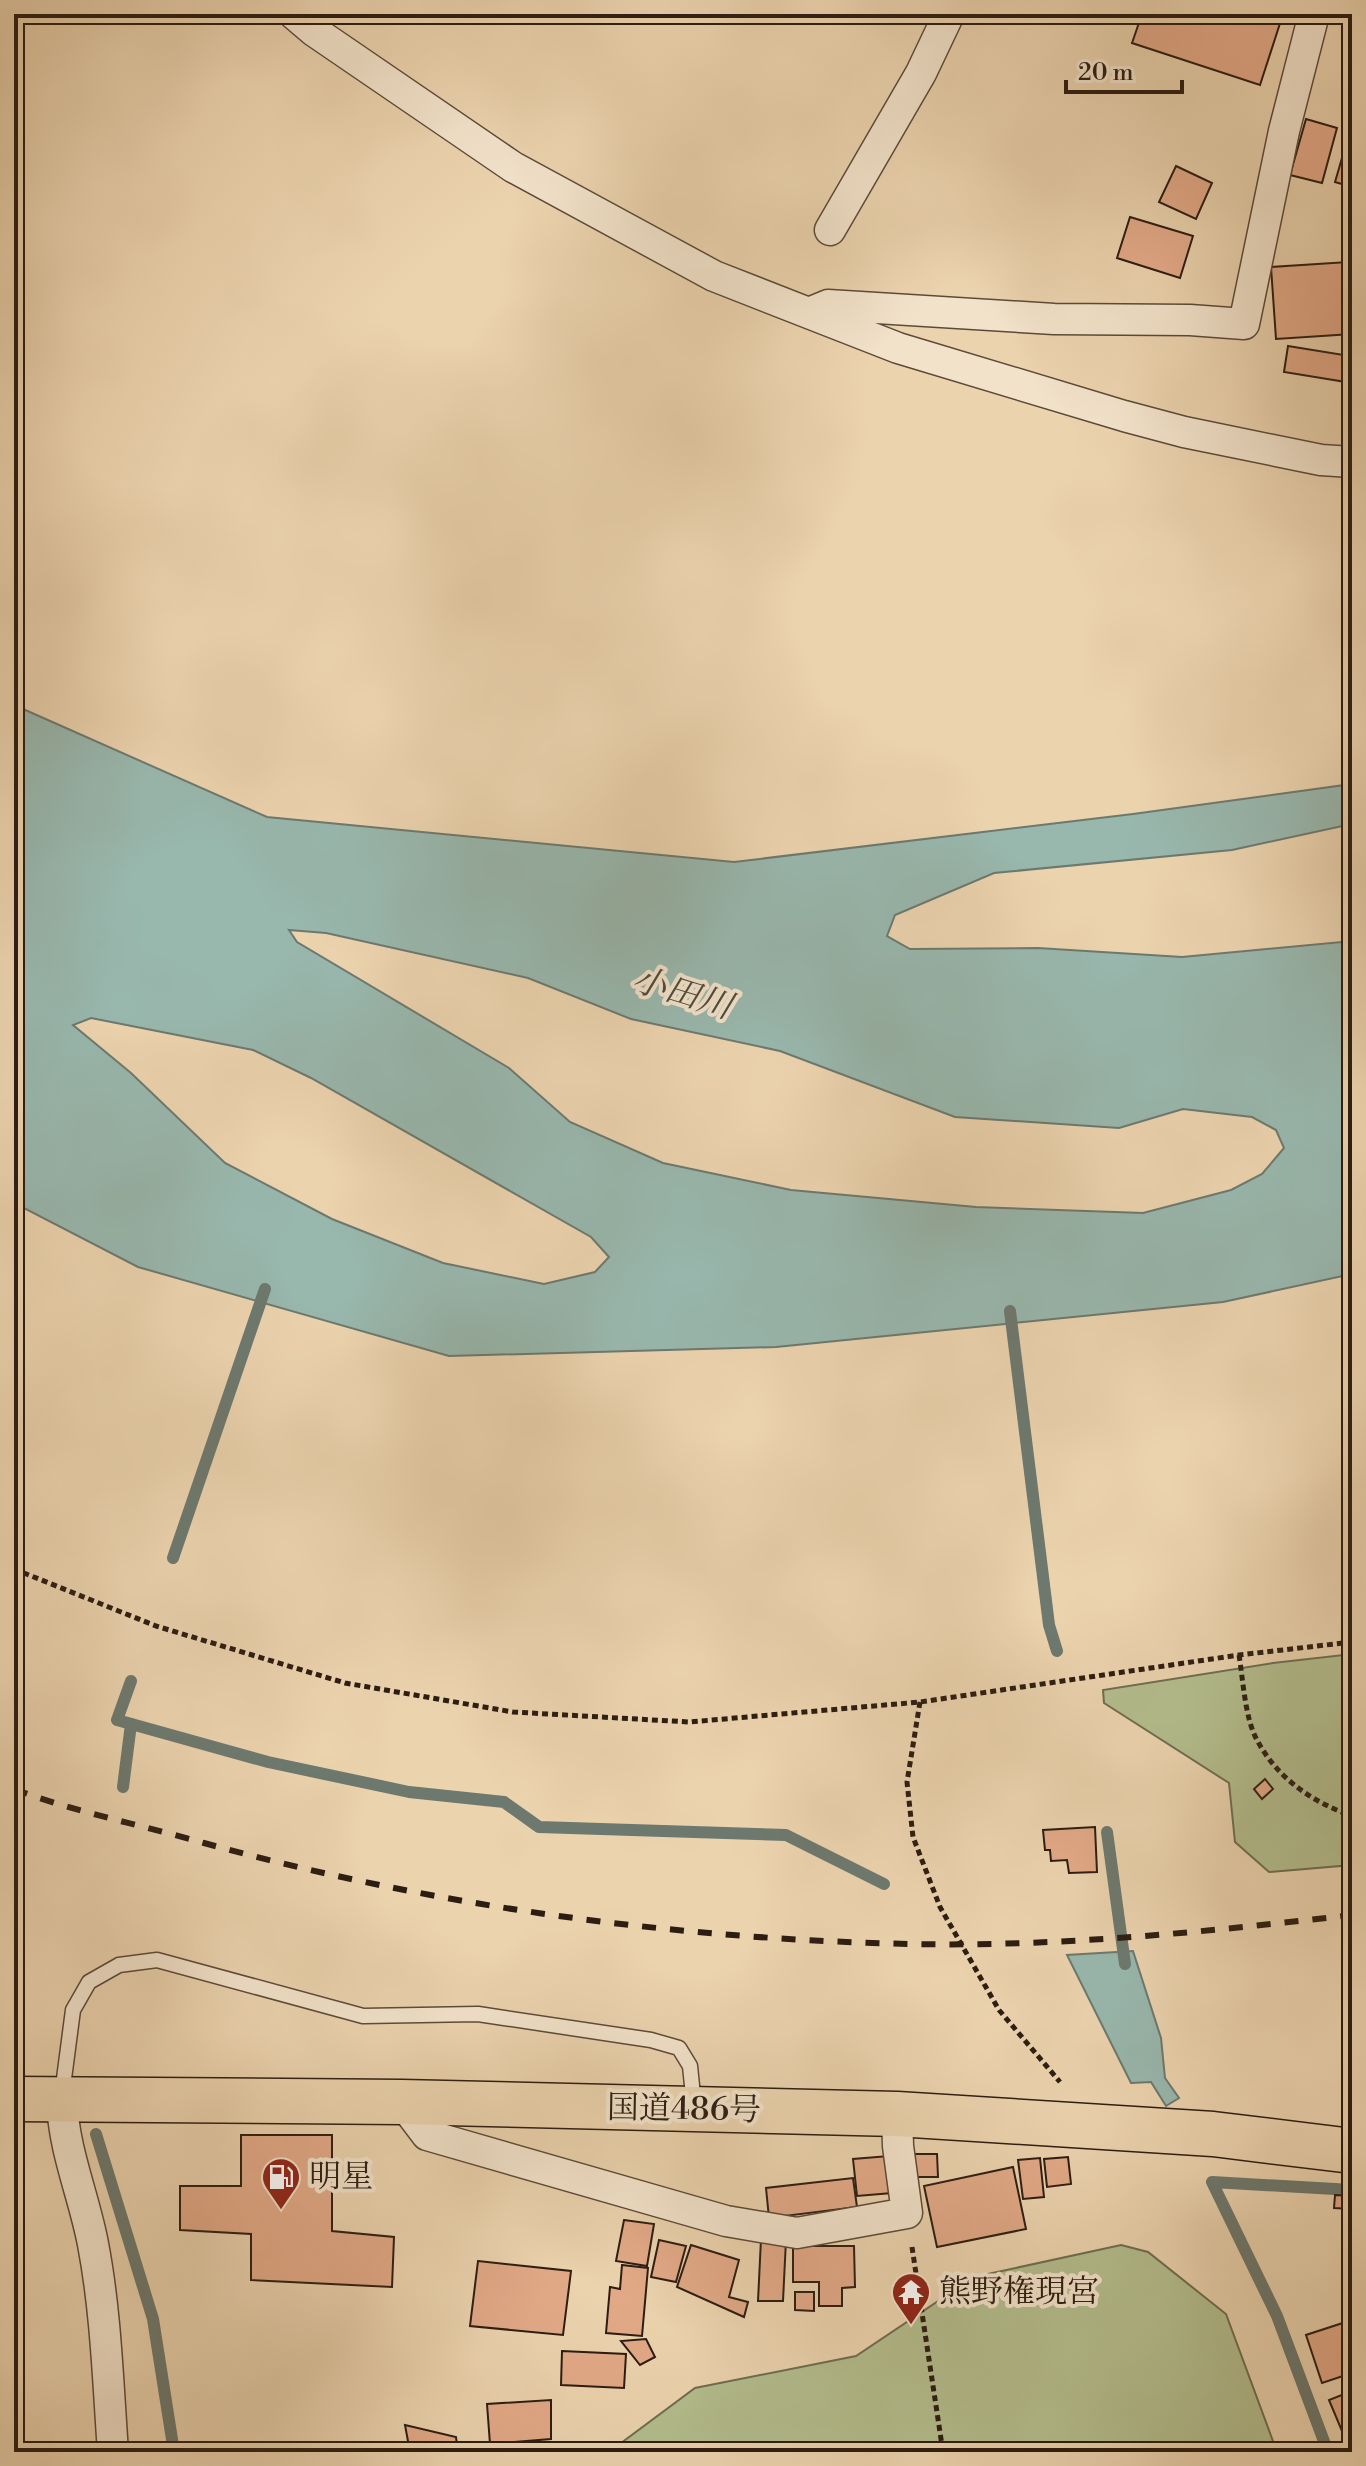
<svg xmlns="http://www.w3.org/2000/svg" width="1366" height="2466" font-family="'Libre Bodoni','Noto Serif JP',serif">
<rect width="100%" height="100%" fill="#ebd3ae"/>
<filter id="stains"><feTurbulence type="fractalNoise" baseFrequency=".0025" numOctaves="4"/><feColorMatrix values="0 0 0 0 .2 0 0 0 0 .09 0 0 0 0 .02 0 0 0 .5 -.17"/></filter>
<radialGradient id="worn" r=".72"><stop offset=".6" stop-color="#630" stop-opacity="0"/><stop offset="1" stop-color="#630" stop-opacity=".3"/></radialGradient>
<!-- green -->
<g fill="#b3bd8d" stroke="#706d50" stroke-width="2">
<polygon points="1352,1654 1352,1865 1269,1872 1235,1842 1229,1783 1104,1703 1103,1690 1273,1663"/>
<polygon points="1121,2245 1148,2252 1226,2314 1277,2452 609,2452 695,2388 856,2356 974,2277"/>
</g>
<!-- water -->
<g fill="#98b7ad" stroke="#6d796f" stroke-width="2" fill-rule="evenodd">
<path d="M14 705 267 817 734 862 1133 814 1352 784V824L1232 850 994 873 895 915 887 936 910 949 1038 948 1182 957 1352 941V1274L1223 1302 776 1347 449 1356 138 1267 14 1203ZM289 930 326 933 528 978 631 1019 780 1051 955 1117 1119 1128 1183 1109 1252 1117 1276 1130 1284 1148 1262 1174 1231 1190 1143 1213 976 1207 791 1190 663 1163 570 1122 509 1068 297 942ZM91 1018 253 1050 311 1078 591 1237 609 1257 595 1272 544 1284 443 1263 332 1219 225 1163 131 1073 73 1025Z"/>
<polygon points="1133,1951 1161,2038 1165,2078 1179,2098 1166,2106 1151,2082 1131,2083 1067,1955"/>
</g>
<g fill="none" stroke-linecap="round" stroke-linejoin="round">
<!-- stream -->
<g stroke="#6d796f" stroke-width="12">
<polyline points="1010,1311 1049,1625 1057,1651"/>
<polyline points="173,1558 265,1289"/>
<polyline points="131,1681 117,1720 268,1762 409,1792 504,1802 539,1827 786,1835 884,1884"/>
<polyline points="123,1787 131,1724"/>
<polyline points="1107,1832 1125,1964"/>
<polyline points="96,2134 153,2319 174,2452"/>
<polyline points="1328,2452 1277,2316 1212,2182 1352,2190"/>
</g>
</g>
<!-- building -->
<g fill="#e2a987" stroke="#2c1d12" stroke-width="2">
<polygon points="1142,14 1283,14 1260,85 1132,43"/>
<polygon points="1306,119 1337,128 1322,183 1290,175"/>
<polygon points="1347,141 1352,142 1352,187 1335,182"/>
<polygon points="1176,166 1212,183 1196,219 1159,202"/>
<polygon points="1130,217 1193,236 1180,278 1117,258"/>
<polygon points="1348,262 1352,334 1276,339 1271,267"/>
<polygon points="1288,346 1350,356 1346,382 1284,372"/>
<polygon points="1265,1779 1273,1789 1262,1799 1254,1789"/>
<polygon points="1095,1827 1097,1872 1069,1873 1067,1860 1051,1861 1050,1850 1045,1850 1043,1830"/>
<polygon points="241,2135 332,2135 332,2231 394,2237 392,2287 251,2280 251,2234 180,2230 180,2186 241,2186"/>
<polygon points="915,2154 937,2154 938,2177 915,2177"/>
<polygon points="889,2156 892,2193 857,2196 853,2159"/>
<polygon points="1068,2157 1071,2184 1047,2187 1044,2159"/>
<polygon points="1040,2158 1044,2197 1023,2199 1018,2160"/>
<polygon points="1013,2167 1026,2229 937,2247 924,2186"/>
<polygon points="853,2178 857,2207 769,2218 766,2188"/>
<polygon points="1335,2195 1352,2196 1352,2209 1334,2208"/>
<polygon points="624,2220 654,2224 647,2266 616,2261"/>
<polygon points="761,2239 786,2240 783,2301 758,2301"/>
<polygon points="659,2240 686,2246 676,2282 651,2277"/>
<polygon points="691,2245 739,2260 729,2297 748,2302 744,2317 677,2287"/>
<polygon points="793,2246 854,2246 855,2287 842,2288 842,2306 819,2306 819,2282 793,2282"/>
<polygon points="478,2261 571,2271 563,2335 470,2326"/>
<polygon points="622,2265 648,2268 642,2336 606,2333 610,2287 620,2289"/>
<polygon points="795,2292 814,2292 814,2311 795,2310"/>
<polygon points="1352,2320 1352,2373 1322,2383 1306,2335"/>
<polygon points="646,2339 655,2357 640,2365 621,2341"/>
<polygon points="562,2351 626,2354 624,2388 561,2385"/>
<polygon points="1352,2391 1352,2441 1347,2443 1329,2400"/>
<polygon points="551,2400 551,2439 490,2444 487,2404"/>
<polygon points="405,2425 456,2437 458,2452 410,2452"/>
<polygon points="565,2442 566,2452 486,2452 485,2448"/>
</g>
<g fill="none" stroke-linecap="round" stroke-linejoin="round">
<defs>
<polyline id="lane" points="62,2094 73,2010 89,1982 119,1965 157,1960 363,2016 478,2014 651,2040 679,2048 690,2066 694,2105"/>
<g id="street">
<polyline points="294,14 314,31 513,167 714,276 898,348 1124,416 1184,432 1321,460 1352,462"/>
<polyline points="830,230 921,73 949,14"/>
<polyline points="811,312 828,305 1054,319 1190,320 1244,324 1284,131 1314,14"/>
<path d="M62 2100C63 2149 84 2196 93 2244 106 2312 108 2383 113 2452"/>
<polyline points="402,2102 427,2135 726,2221 797,2233 907,2213 898,2146 897,2114"/>
</g>
<polyline id="highway" points="14,2099 402,2102 897,2114 1213,2134 1352,2151"/>
</defs>
<!-- lane casing -->
<use href="#lane" stroke="#5c4a39" stroke-width="17"/>
<!-- street casing -->
<use href="#street" stroke="#5c4a39" stroke-width="33"/>
<!-- highway casing -->
<use href="#highway" stroke="#2c1d12" stroke-width="47"/>
<!-- path -->
<g stroke="#2c1d12" stroke-width="5" stroke-dasharray="6 4" stroke-linecap="butt">
<polyline points="14,1569 156,1626 345,1683 513,1712 689,1722 920,1702 1239,1655 1352,1642"/>
<path d="M1239 1655C1243 1679 1245 1719 1257 1740 1277 1778 1312 1802 1352 1816"/>
<polyline points="920,1702 907,1782 913,1837 940,1907 999,2010 1060,2082"/>
<polyline points="912,2247 943,2452"/>
</g>
<!-- lane -->
<use href="#lane" stroke="#f2e2ca" stroke-width="14"/>
<!-- street -->
<use href="#street" stroke="#f2e2ca" stroke-width="30"/>
<!-- highway -->
<use href="#highway" stroke="#ebd3ae" stroke-width="44"/>
<!-- rail -->
<path stroke="#2c1d12" stroke-width="6" stroke-dasharray="14 14" stroke-linecap="butt" d="M14 1789C75 1812 141 1825 204 1843 433 1906 673 1939 910 1944 1058 1947 1205 1932 1352 1915"/>
</g>
<!-- icons -->
<defs>
<symbol id="fuel-pin" viewBox="-11 -11 22 30"><path d="M0 17L-7.5 6A9.5 9.5 0 1 1 7.5 6Z" fill="#8f2418" stroke="#f2e2ca"/><path d="M-5.5-6h7V0h2V4h1.3V-2.5L3-4.5l.8-.8L6-3V5H2.5V1h-1V6h-7ZM-4.2-4.7v3.2H.2V-4.7Z" fill="#fff"/></symbol>
<symbol id="temple-pin" viewBox="-11 -11 22 30"><path d="M0 17L-7.5 6A9.5 9.5 0 1 1 7.5 6Z" fill="#8f2418" stroke="#f2e2ca"/><path d="M0-6L5-2H3V0L6.5 2.5H4V6H1.5V3h-3V6H-4V2.5H-6.5L-3 0V-2H-5Z" fill="#fff"/></symbol>
</defs>
<g fill-rule="evenodd">
<use href="#fuel-pin" x="259" y="2155" width="44" height="60"/>
<use href="#temple-pin" x="889" y="2270" width="44" height="60"/>
</g>
<g text-anchor="middle" dominant-baseline="central" stroke-width="8" stroke-linejoin="round" paint-order="stroke">
<!-- street labels -->
<g font-size="32" fill="#2c1d12" stroke="#f2e2ca">
<text transform="translate(684 2109) rotate(1)">国道486号</text>
</g>
<!-- poi labels -->
<g font-size="32" fill="#2c1d12" stroke="#f2e2ca" text-anchor="start">
<text x="309" y="2177">明星</text>
<text x="939" y="2292">熊野権現宮</text>
</g>
<!-- water labels -->
<g font-size="34" font-style="italic" fill="#4c4b40" stroke="#f2e2ca">
<text transform="translate(682 994) rotate(17)">小田川</text>
</g>
</g>
<!-- margin -->
<rect width="1366" height="2466" fill="none" stroke="#ebd3ae" stroke-width="48"/>
<rect x="16" y="16" width="1334" height="2434" fill="none" stroke="#2c1d12" stroke-width="4"/>
<rect x="24" y="24" width="1318" height="2418" fill="none" stroke="#2c1d12" stroke-width="2"/>
<!-- scale -->
<path d="M1066 80v12h116v-12" fill="none" stroke="#2c1d12" stroke-width="4"/>
<text x="1078" y="80" font-size="24" fill="#2c1d12" stroke="#f2e2ca" stroke-width="6" paint-order="stroke">20 m</text>
<rect width="100%" height="100%" filter="url(#stains)"/>
<rect width="100%" height="100%" fill="url(#worn)"/>
</svg>
